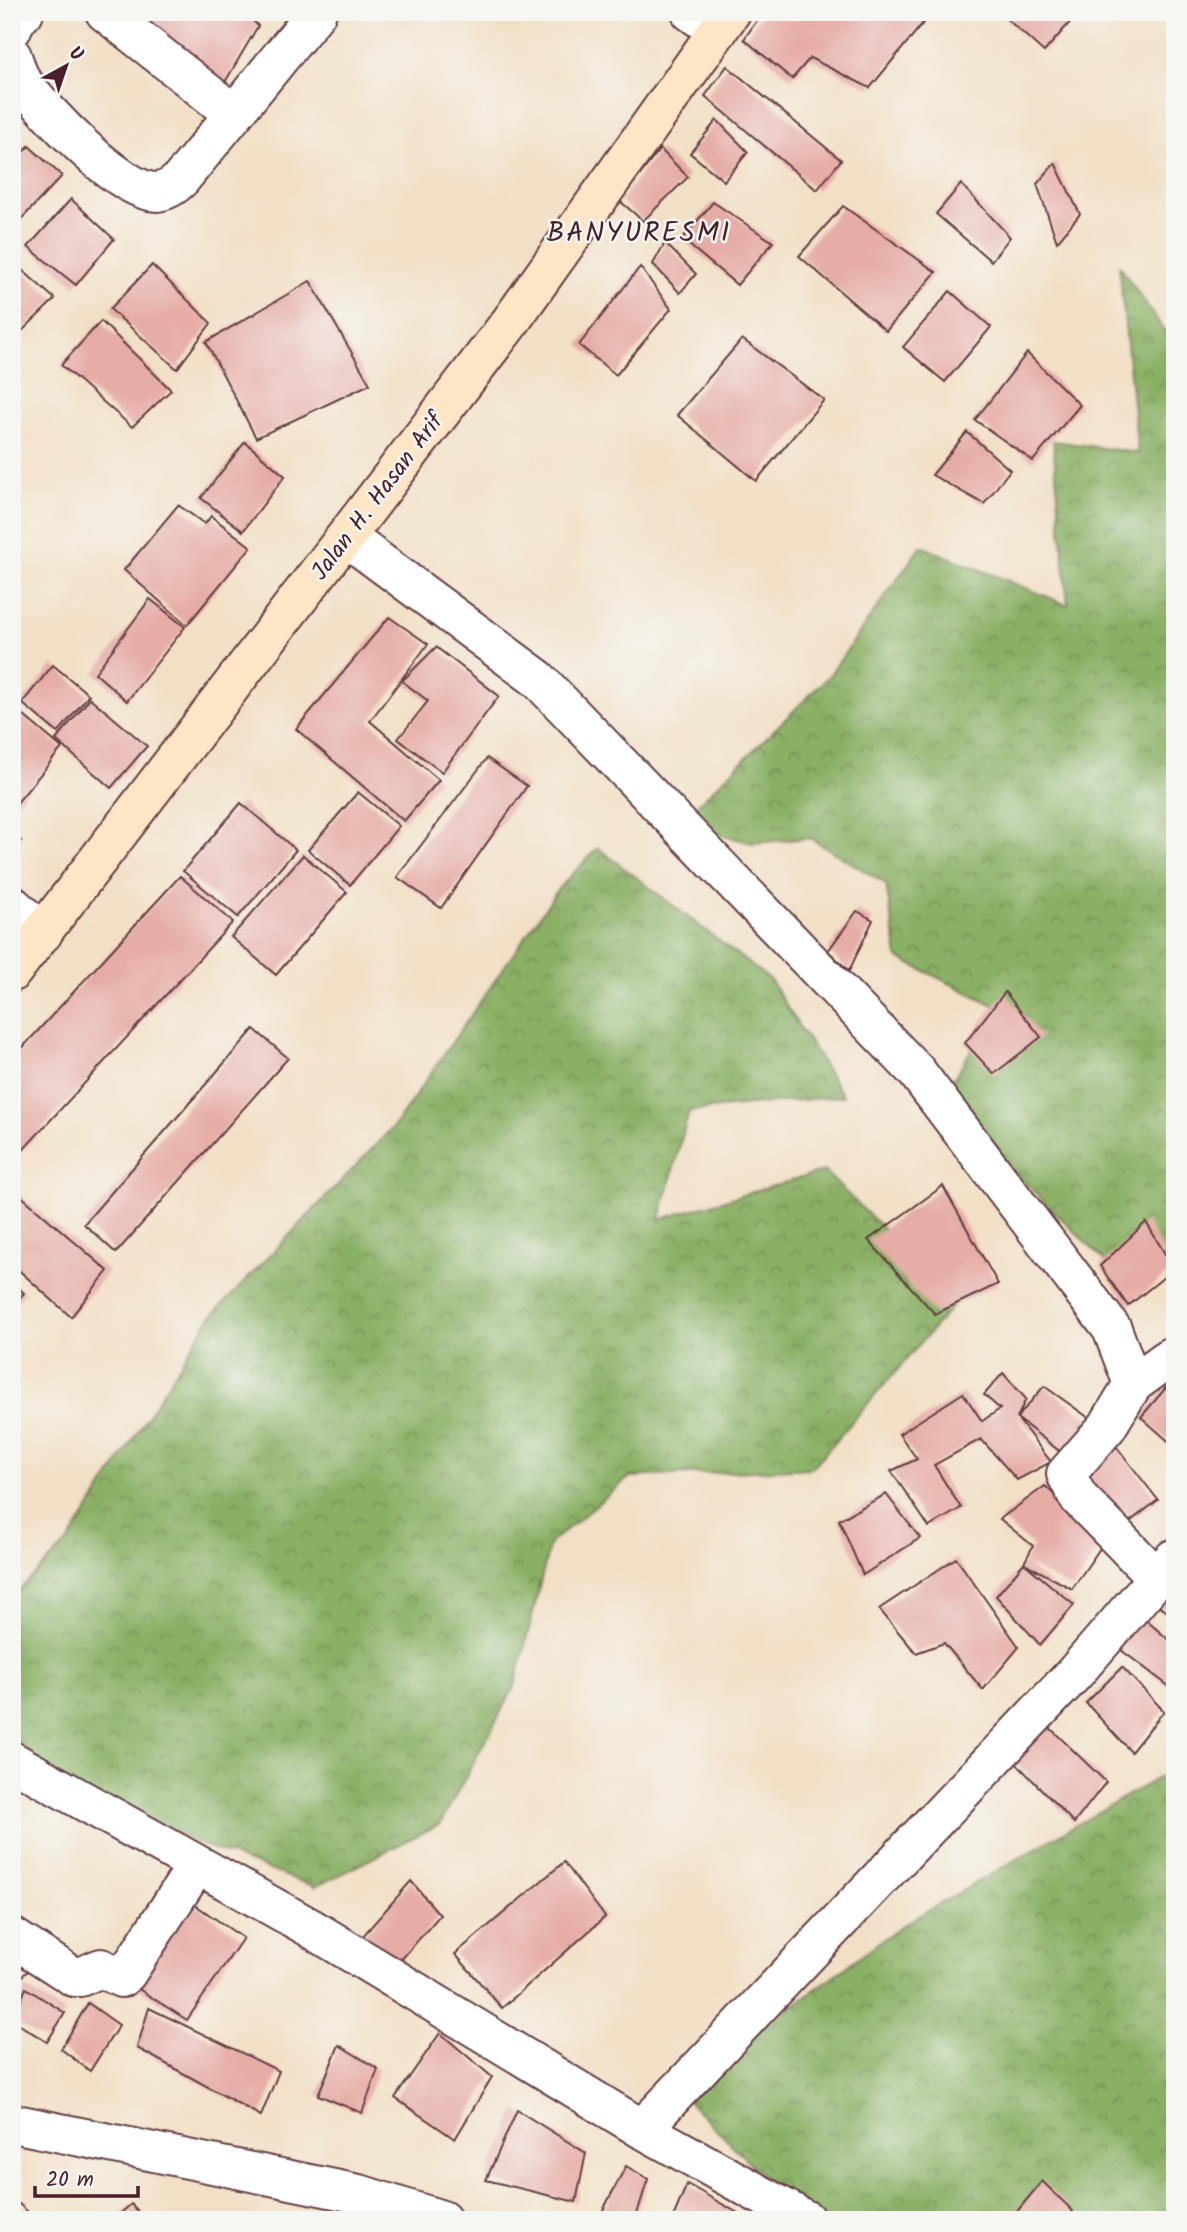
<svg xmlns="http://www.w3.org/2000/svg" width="1187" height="2232" font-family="Kalam,sans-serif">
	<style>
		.forest { fill: url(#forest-crowns); stroke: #6a6848; stroke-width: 2 }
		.building { fill: #e6aca6 }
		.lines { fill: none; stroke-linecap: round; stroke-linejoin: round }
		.street-casing { stroke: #633c42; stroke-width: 42 }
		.secondary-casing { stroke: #633c42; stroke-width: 42 }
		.street { stroke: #fff; stroke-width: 38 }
		.secondary { stroke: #fde5c5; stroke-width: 38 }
		.labels { text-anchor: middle; stroke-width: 5; stroke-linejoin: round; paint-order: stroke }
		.street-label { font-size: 24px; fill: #4a1f2b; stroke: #f6f6f2 }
		.quarter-label { font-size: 28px; letter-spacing: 2px; fill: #4a1f2b; stroke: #f6f6f2 }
	</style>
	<defs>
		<pattern id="forest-crowns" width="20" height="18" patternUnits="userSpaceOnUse" patternTransform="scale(1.75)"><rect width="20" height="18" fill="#8ab065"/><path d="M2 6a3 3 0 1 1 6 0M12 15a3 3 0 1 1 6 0" fill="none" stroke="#738f53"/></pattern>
	</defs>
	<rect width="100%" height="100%" fill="#f6f6f2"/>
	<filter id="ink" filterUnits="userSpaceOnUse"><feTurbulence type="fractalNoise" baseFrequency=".0143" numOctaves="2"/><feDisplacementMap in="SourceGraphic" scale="14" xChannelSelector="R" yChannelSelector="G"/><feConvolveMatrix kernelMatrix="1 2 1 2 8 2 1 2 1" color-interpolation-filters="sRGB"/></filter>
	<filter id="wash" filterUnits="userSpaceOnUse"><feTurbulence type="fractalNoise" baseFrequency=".00686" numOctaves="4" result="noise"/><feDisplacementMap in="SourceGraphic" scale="28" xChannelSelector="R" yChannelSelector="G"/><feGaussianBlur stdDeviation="1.57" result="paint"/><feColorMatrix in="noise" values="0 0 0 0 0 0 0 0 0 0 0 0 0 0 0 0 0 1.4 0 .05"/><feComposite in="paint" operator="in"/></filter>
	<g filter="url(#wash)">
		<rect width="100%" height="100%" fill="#f2e0c6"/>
		<g class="forest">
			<path d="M 1119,265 L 1175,346 L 1175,1258 L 1112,1268 L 940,1100 L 998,1007 L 898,958 L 886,884 L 810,838 L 753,843 L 678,824 L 828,677 L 921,546 L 1068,605 L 1053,441 L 1138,453 Z"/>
			<path d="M 598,848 L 770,980 L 843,1096 L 689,1111 L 660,1219 L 824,1171 L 957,1301 L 812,1468 L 630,1477 L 550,1543 L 515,1686 L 440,1824 L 315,1887 L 78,1798 L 12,1736 L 12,1597 L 69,1541 L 209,1319 L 395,1125 L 559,888 Z"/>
			<path d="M 1175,1768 L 1175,2220 L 807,2220 L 678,2091 L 898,1928 Z"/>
		</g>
		<g id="blocks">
			<g class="building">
				<path d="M 143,12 L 245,12 L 258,26 L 218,94 L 128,30 Z"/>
				<path d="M 763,12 L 932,12 L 870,88 L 810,58 L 792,79 L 744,39 Z"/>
				<path d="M 999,12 L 1079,12 L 1044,52 Z"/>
				<path d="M 727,66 L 841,160 L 817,190 L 705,96 Z"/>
				<path d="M 717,120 L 748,152 L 724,181 L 690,153 Z"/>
				<path d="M 29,146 L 62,176 L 12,229 L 12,163 Z"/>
				<path d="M 660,149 L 688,177 L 643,221 L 620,201 Z"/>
				<path d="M 1055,163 L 1080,214 L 1057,242 L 1037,184 Z"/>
				<path d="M 961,184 L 1010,237 L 991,261 L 936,214 Z"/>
				<path d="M 71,199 L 114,239 L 76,285 L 28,247 Z"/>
				<path d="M 713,202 L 773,242 L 737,285 L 682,239 Z"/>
				<path d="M 843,206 L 936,272 L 886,331 L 799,256 Z"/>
				<path d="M 665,243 L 696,274 L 680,293 L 653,264 Z"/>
				<path d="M 12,261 L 55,299 L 17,336 L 12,332 Z"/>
				<path d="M 152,265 L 211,323 L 177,369 L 110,309 Z"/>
				<path d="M 640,267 L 671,309 L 616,375 L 579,345 Z"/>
				<path d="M 310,281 L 370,384 L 256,438 L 206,342 Z"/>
				<path d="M 950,291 L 991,327 L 945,382 L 903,347 Z"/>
				<path d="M 101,321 L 171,390 L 132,427 L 61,365 Z"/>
				<path d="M 742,339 L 824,400 L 756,481 L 677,415 Z"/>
				<path d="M 1027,353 L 1080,405 L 1033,461 L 975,420 Z"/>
				<path d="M 967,432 L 1010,470 L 984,504 L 932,475 Z"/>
				<path d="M 245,442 L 285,476 L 243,531 L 201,498 Z"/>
				<path d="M 178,505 L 205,524 L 211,516 L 251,547 L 187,625 L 124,570 Z"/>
				<path d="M 150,599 L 185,627 L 127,701 L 95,673 Z"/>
				<path d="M 389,617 L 428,644 L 370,721 L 439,780 L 404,821 L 296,729 Z"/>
				<path d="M 436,647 L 499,696 L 442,772 L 398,739 L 428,701 L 402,681 Z"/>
				<path d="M 53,665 L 89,695 L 58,733 L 22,703 Z"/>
				<path d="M 90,698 L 147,746 L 111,788 L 56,740 Z"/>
				<path d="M 17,710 L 62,748 L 12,809 L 12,715 Z"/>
				<path d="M 487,758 L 527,786 L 441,908 L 397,877 Z"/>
				<path d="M 358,792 L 399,826 L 350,885 L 308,850 Z"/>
				<path d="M 241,803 L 296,850 L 238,917 L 183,871 Z"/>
				<path d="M 12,833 L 21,841 L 12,851 Z"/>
				<path d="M 303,855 L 347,892 L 276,975 L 231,937 Z"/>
				<path d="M 180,876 L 233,922 L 12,1162 L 12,1059 Z"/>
				<path d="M 857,911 L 873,920 L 849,971 L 828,951 Z"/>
				<path d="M 1005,992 L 1041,1037 L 994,1074 L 965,1043 Z"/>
				<path d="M 254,1029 L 288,1058 L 116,1253 L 84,1224 Z"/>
				<path d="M 943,1186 L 998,1284 L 935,1314 L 868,1240 Z"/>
				<path d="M 12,1188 L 108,1271 L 71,1317 L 12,1264 Z"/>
				<path d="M 1146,1222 L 1174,1269 L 1128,1306 L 1100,1266 Z"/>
				<path d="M 12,1282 L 24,1293 L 12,1306 Z"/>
				<path d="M 1003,1373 L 1026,1399 L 1017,1418 L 1044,1386 L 1096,1423 L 1067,1457 L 1017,1418 L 1051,1462 L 1017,1480 L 981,1439 L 934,1465 L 961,1508 L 929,1527 L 891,1471 L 917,1459 L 899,1434 L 963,1393 L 982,1421 L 1000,1409 L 984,1395 Z"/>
				<path d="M 1175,1377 L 1175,1447 L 1141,1417 Z"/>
				<path d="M 1109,1437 L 1158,1500 L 1119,1530 L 1077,1471 Z"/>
				<path d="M 1045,1486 L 1105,1541 L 1072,1589 L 1024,1563 L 1033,1546 L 1000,1519 Z"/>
				<path d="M 886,1494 L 920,1538 L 863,1575 L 839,1520 Z"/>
				<path d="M 956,1558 L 1019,1647 L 983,1690 L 944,1643 L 916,1653 L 879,1609 Z"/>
				<path d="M 1024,1563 L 1074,1605 L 1040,1645 L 996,1596 Z"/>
				<path d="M 1175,1563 L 1175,1618 L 1147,1596 Z"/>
				<path d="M 1134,1610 L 1175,1645 L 1175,1691 L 1108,1640 Z"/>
				<path d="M 1122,1667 L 1164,1711 L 1131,1752 L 1086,1703 Z"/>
				<path d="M 1047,1725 L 1106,1782 L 1074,1823 L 1014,1761 Z"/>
				<path d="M 564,1862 L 605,1917 L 502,2008 L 455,1954 Z"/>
				<path d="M 411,1881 L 440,1915 L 400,1961 L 362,1937 Z"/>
				<path d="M 194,1904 L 243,1938 L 187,2020 L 134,1986 Z"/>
				<path d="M 12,1949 L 35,1964 L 18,1980 L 12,1976 Z"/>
				<path d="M 26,1988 L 65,2013 L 47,2042 L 12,2020 Z"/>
				<path d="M 88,2003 L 119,2025 L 90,2071 L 61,2049 Z"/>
				<path d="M 149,2008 L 279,2071 L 261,2116 L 137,2048 Z"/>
				<path d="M 440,2033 L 492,2077 L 455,2139 L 395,2098 Z"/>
				<path d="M 339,2045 L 378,2069 L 362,2113 L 318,2095 Z"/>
				<path d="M 517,2110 L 586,2153 L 576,2202 L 486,2180 Z"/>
				<path d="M 626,2166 L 648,2179 L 635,2220 L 612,2220 L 602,2212 Z"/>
				<path d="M 1042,2181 L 1073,2211 L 1066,2220 L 1010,2220 Z"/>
				<path d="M 687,2184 L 750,2220 L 672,2220 Z"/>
				<path d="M 18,2203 L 37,2220 L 12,2220 L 12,2212 Z"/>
				<path d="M 131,2204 L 147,2220 L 113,2220 Z"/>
			</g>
		</g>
	</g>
	<g filter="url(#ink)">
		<use href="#blocks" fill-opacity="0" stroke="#633c42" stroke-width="2"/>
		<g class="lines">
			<g class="street-casing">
				<g id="street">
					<path d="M 105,12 L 234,114"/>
					<path d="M 691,12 L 718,31"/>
					<path d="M 12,29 L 15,21 L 24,12"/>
					<path d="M 12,56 C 15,64 17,74 22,81 C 43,110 121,193 157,192 C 166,191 175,185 181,179 L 317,12"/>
					<path d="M 346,537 L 538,679 L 916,1071 L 1112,1329 L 1133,1384 L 1107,1427 L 1066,1474 L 1078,1497 L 1157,1578"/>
					<path d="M 12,905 L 43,933"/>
					<path d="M 1133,1384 L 1170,1357 L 1175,1357"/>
					<path d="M 12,1761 L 309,1927 L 642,2129 L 806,2220"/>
					<path d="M 12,1937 L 74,1977 L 80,1977 L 101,1968 L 121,1978 L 127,1973 L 197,1865"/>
					<path d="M 12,2123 L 359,2194 L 442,2220"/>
					<path d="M 642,2129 L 1073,1675 L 1173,1559"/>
				</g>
			</g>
			<g class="secondary-casing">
				<path id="secondary" d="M 12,972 L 511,321 L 731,12"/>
			</g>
			<use href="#street" class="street"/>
			<use href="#secondary" class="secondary"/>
		</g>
	</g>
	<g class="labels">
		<g class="street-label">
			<text transform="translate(377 496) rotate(-53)" y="8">Jalan H. Hasan Arif</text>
		</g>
		<g class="quarter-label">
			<text x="639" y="241">BANYURESMI</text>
		</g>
	</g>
	<rect width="1187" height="2232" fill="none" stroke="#f6f6f2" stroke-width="42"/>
	<g transform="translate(66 66) rotate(40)" stroke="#f6f6f2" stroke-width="5" paint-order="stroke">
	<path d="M0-5L12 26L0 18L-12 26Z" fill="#4a1f2b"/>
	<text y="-10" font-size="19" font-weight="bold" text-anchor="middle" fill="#4a1f2b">U</text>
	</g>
	<path d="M35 2186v10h103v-10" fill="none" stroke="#4a1f2b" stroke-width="3.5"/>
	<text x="46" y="2186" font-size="21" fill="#4a1f2b" stroke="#f6f6f2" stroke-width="5" paint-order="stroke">20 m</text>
</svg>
